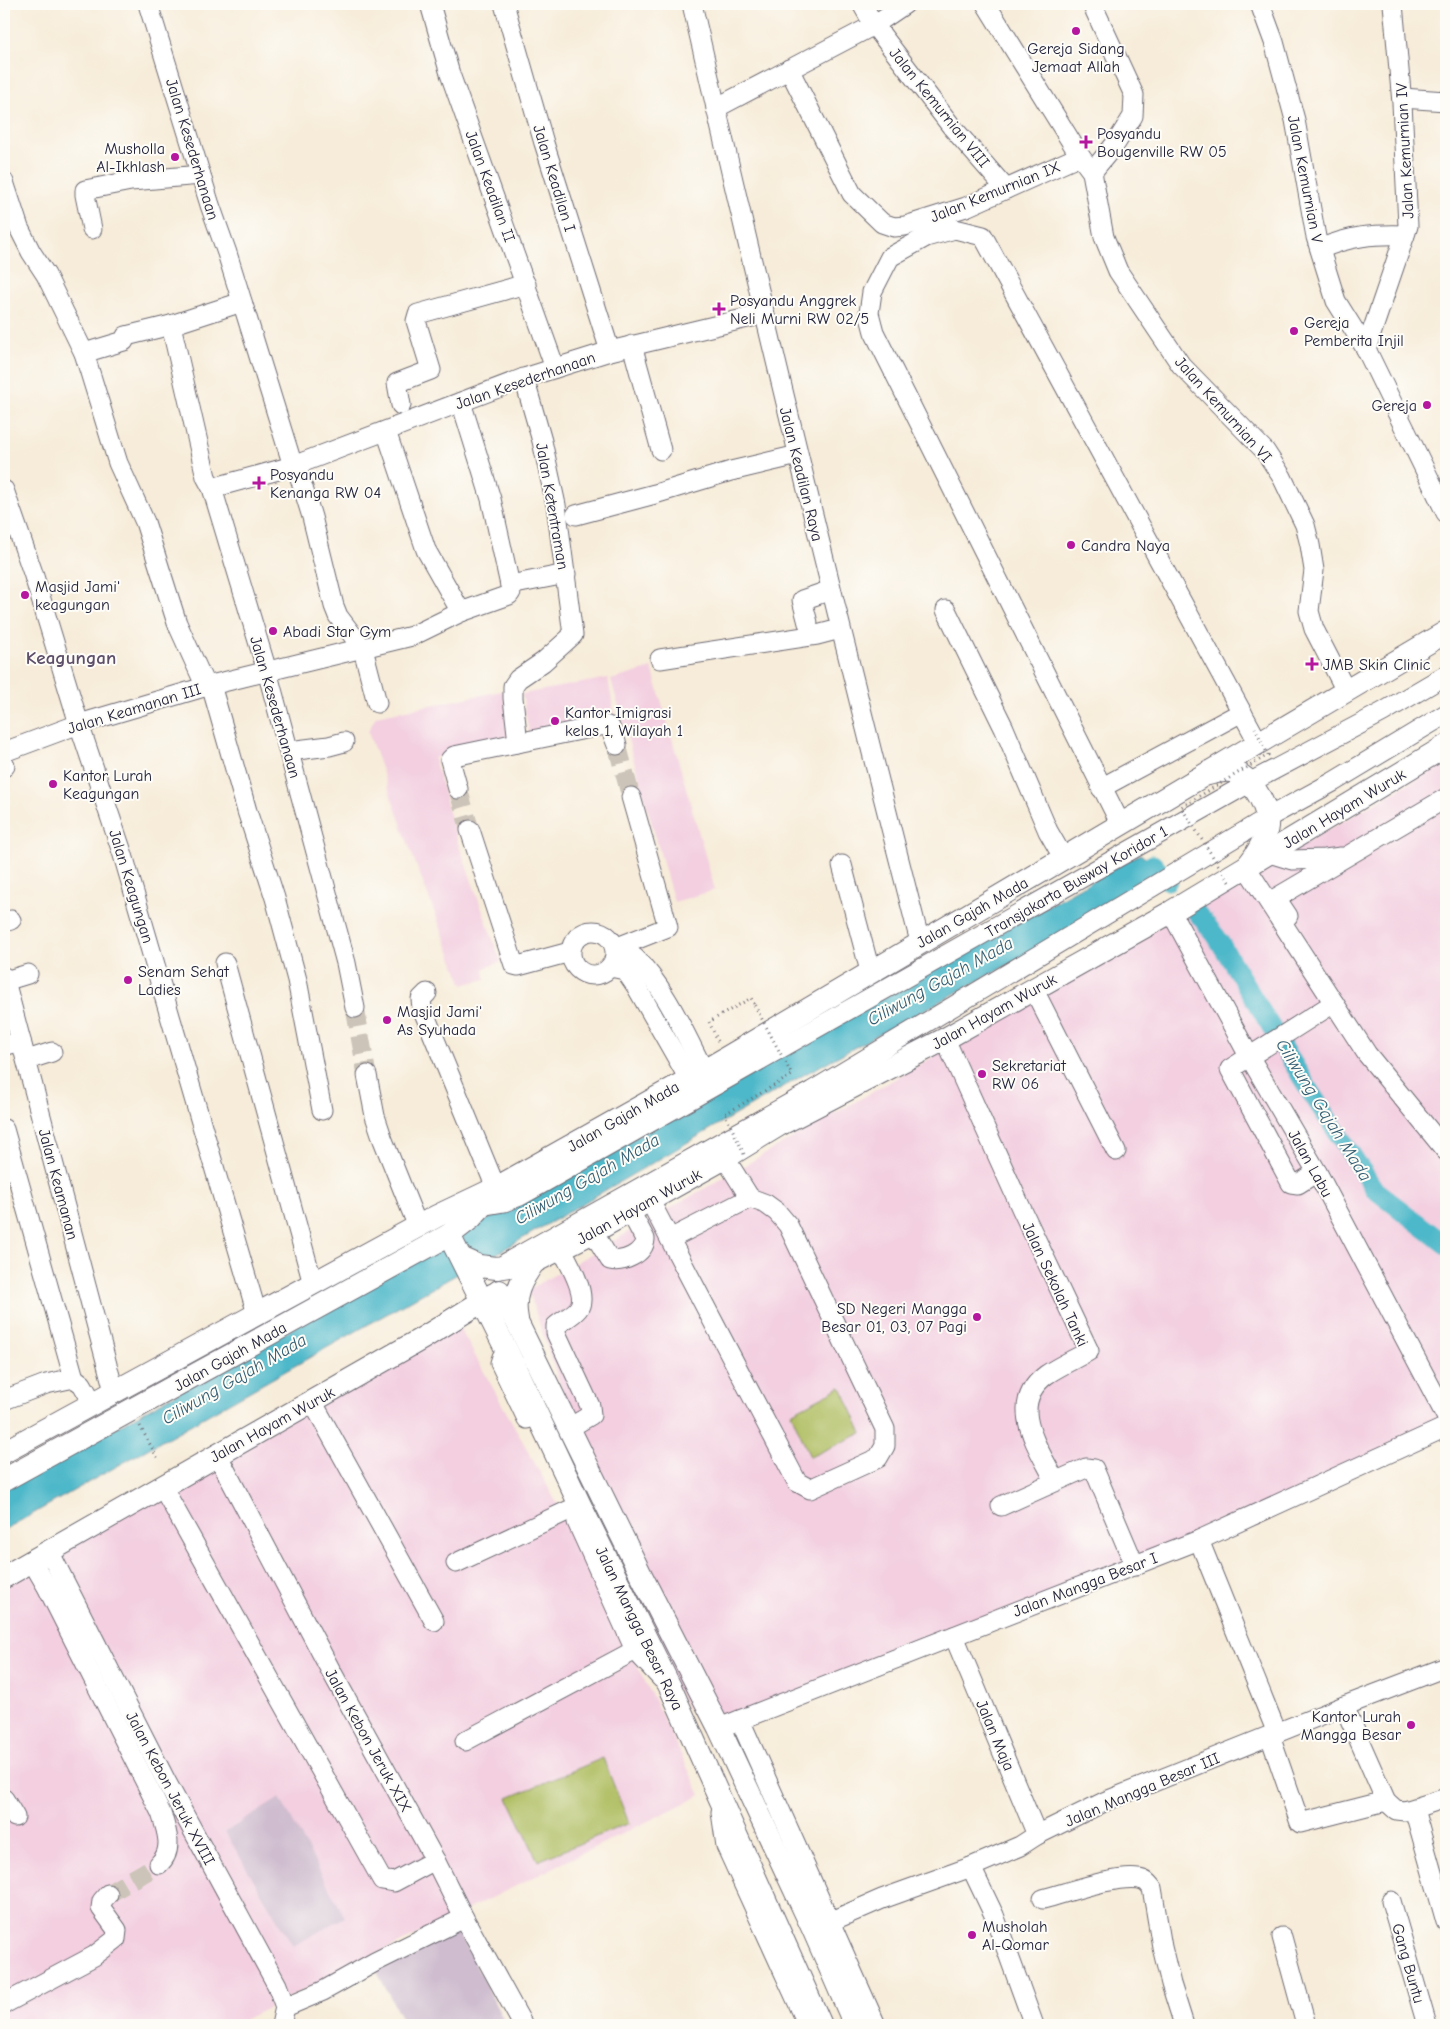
<svg xmlns="http://www.w3.org/2000/svg" width="1450" height="2029" font-family="'Comic Neue',sans-serif">
	<style>
		.built { fill: #f3cfe0 }
		.industrial { fill: #cfbdcf }
		.green { fill: #afbd60; stroke: #68704e }
		.water { fill: #4db8c9; stroke: #386d82 }
		.lines { fill: none; stroke-linecap: round; stroke-linejoin: round }
		.canal { stroke: #4db8c9; stroke-width: 19 }
		.minor-tunnel { stroke: #ccc4b9; stroke-width: 19; stroke-dasharray: 19 9; stroke-linecap: butt }
		.minor-casing { stroke: #6d6972; stroke-width: 21 }
		.major-casing { stroke: #6d6972; stroke-width: 24 }
		.path { stroke: #6d6972; stroke-width: 3; stroke-dasharray: 1 4; stroke-linecap: butt }
		.minor { stroke: #fff; stroke-width: 19 }
		.major { stroke: #fff; stroke-width: 22 }
		.path-bridge { stroke: #6d6972; stroke-width: 3; stroke-dasharray: 1 4; stroke-linecap: butt }
		.poi-dot { fill: #b5179e; stroke: #fdfcf7; stroke-width: 2 }
		.labels { text-anchor: middle; stroke-width: 4; stroke-linejoin: round; paint-order: stroke }
		.poi-label { font-size: 16px; fill: #22223b; stroke: #fdfcf7; text-anchor: start }
		.street-label { font-size: 16px; fill: #22223b; stroke: #fdfcf7 }
		.water-label { font-size: 18px; font-style: italic; fill: #335e74; stroke: #fdfcf7 }
		.quarter-label { font-size: 19px; font-weight: bold; fill: #5d4f6a; stroke: #fdfcf7 }
	</style>
	<rect width="100%" height="100%" fill="#fdfcf7"/>
	<filter id="ink" filterUnits="userSpaceOnUse"><feTurbulence type="fractalNoise" baseFrequency=".02" numOctaves="2"/><feDisplacementMap in="SourceGraphic" scale="10" xChannelSelector="R" yChannelSelector="G"/><feConvolveMatrix kernelMatrix="1 2 1 2 8 2 1 2 1" color-interpolation-filters="sRGB"/></filter>
	<filter id="wash" filterUnits="userSpaceOnUse"><feTurbulence type="fractalNoise" baseFrequency=".0096" numOctaves="4" result="noise"/><feDisplacementMap in="SourceGraphic" scale="20" xChannelSelector="R" yChannelSelector="G"/><feGaussianBlur stdDeviation="1.12" result="paint"/><feColorMatrix in="noise" values="0 0 0 0 0 0 0 0 0 0 0 0 0 0 0 0 0 1.4 0 .05"/><feComposite in="paint" operator="in"/></filter>
	<g filter="url(#wash)">
		<rect width="100%" height="100%" fill="#f7ecd9"/>
		<g class="built">
			<path d="M 652,668 L 715,890 L 674,902 L 611,680 Z"/>
			<path d="M 608,678 L 616,723 L 530,739 L 522,694 Z"/>
			<path d="M 507,690 L 515,739 L 434,758 L 457,840 L 501,962 L 484,968 L 485,979 L 463,985 L 413,857 L 368,732 L 376,716 Z"/>
			<path d="M 1446,762 L 1446,1426 L 1122,1568 L 702,1731 L 648,1644 L 528,1290 Z"/>
			<path d="M 458,1325 L 559,1507 L 701,1795 L 233,2025 L 4,2025 L 4,1583 Z"/>
		</g>
		<g class="industrial">
			<path d="M 280,1798 L 345,1917 L 293,1946 L 225,1832 Z"/>
			<path d="M 456,1926 L 506,2025 L 405,2025 L 376,1970 Z"/>
		</g>
		<g class="green">
			<path d="M 841,1387 L 862,1433 L 810,1457 L 791,1413 Z"/>
			<path d="M 603,1758 L 629,1823 L 538,1861 L 508,1798 Z"/>
		</g>
		<path class="water" d="M 1140,854 L 1153,864 L 1155,886 L 807,1073 L 489,1258 L 477,1263 L 4,1530 L 4,1490 Z"/>
		<g class="lines">
			<g class="canal">
				<path d="M 1132,876 L 1153,864 L 1168,881"/>
				<path d="M 1191,906 L 1216,936 L 1311,1093 L 1375,1190 L 1446,1245"/>
			</g>
		</g>
	</g>
	<g filter="url(#ink)">
		<g class="lines">
			<g class="minor-tunnel">
				<path d="M 617,745 L 631,797"/>
				<path d="M 458,789 L 470,830"/>
				<path d="M 355,1008 L 367,1075"/>
				<path d="M 108,1894 L 159,1864"/>
			</g>
			<g class="minor-casing">
				<g id="minor">
					<path d="M 148,4 L 210,205 L 227,253 L 293,466"/>
					<path d="M 430,4 L 450,74 L 555,368"/>
					<path d="M 504,4 L 544,143 L 610,351"/>
					<path d="M 692,4 C 764,317 840,630 920,942"/>
					<path d="M 862,4 L 874,25 L 952,127 L 1006,189"/>
					<path d="M 986,4 L 1080,156 L 1092,172 L 1104,237 L 1118,271 L 1181,365 L 1265,451 L 1282,477 L 1305,525 L 1310,545 L 1314,570 L 1309,611 L 1314,629 L 1346,691"/>
					<path d="M 1260,4 L 1274,42 L 1295,120 L 1316,237 L 1336,301 L 1366,349 L 1446,513"/>
					<path d="M 789,69 L 852,194 L 882,223 L 894,227 L 905,226 L 966,207 L 1080,156"/>
					<path d="M 1402,98 L 1446,101"/>
					<path d="M 716,108 L 874,25 L 905,4"/>
					<path d="M 1092,172 L 1116,143 L 1133,116 L 1134,95 L 1092,4"/>
					<path d="M 4,182 L 19,228 L 31,252 L 46,275 L 84,353 L 118,463 L 145,522 L 177,623 L 206,687"/>
					<path d="M 92,229 L 85,195 L 85,190 L 131,181 L 201,175"/>
					<path d="M 1320,249 C 1350,236 1373,234 1405,235"/>
					<path d="M 171,325 L 206,477 L 212,488 L 267,671 L 346,963 L 355,1008"/>
					<path d="M 632,345 L 661,450"/>
					<path d="M 1366,349 L 1408,226 L 1402,103 L 1393,4"/>
					<path d="M 84,353 L 124,341 L 126,336 L 171,325 L 242,302"/>
					<path d="M 461,402 L 491,499 L 510,585"/>
					<path d="M 401,405 L 397,383 L 431,370 L 416,321 L 418,314 L 526,284"/>
					<path d="M 386,431 L 426,550 L 461,612"/>
					<path d="M 296,465 L 312,517 L 334,606 L 338,616 L 363,649 L 377,703"/>
					<path d="M 212,488 L 293,466 L 524,378 L 610,351 L 764,314"/>
					<path d="M 4,490 L 33,573 L 79,724 L 123,855 L 257,1314"/>
					<path d="M 576,515 L 655,494 L 731,471 L 798,455"/>
					<path d="M 946,610 L 1004,728 L 1048,831 L 1064,859"/>
					<path d="M 808,623 L 802,600 L 831,590"/>
					<path d="M 660,659 L 817,635 L 840,629"/>
					<path d="M 211,685 L 247,811 L 275,898 L 297,980 L 322,1110"/>
					<path d="M 518,743 L 513,698 L 513,686 L 518,679 L 543,662 L 573,635 L 556,505 L 542,441 L 524,378"/>
					<path d="M 289,751 L 329,746 L 344,742"/>
					<path d="M 4,752 L 79,724 L 211,685 L 412,636 L 461,612 L 509,595 L 511,592 L 510,585 L 566,574"/>
					<path d="M 4,767 L 5,766"/>
					<path d="M 1101,788 L 1242,712"/>
					<path d="M 458,789 L 450,760 L 454,756 L 605,725 L 610,727 L 617,745"/>
					<path d="M 1120,823 L 874,332 L 869,313 L 872,292 L 890,257 L 926,237 L 955,229 L 983,236 L 1258,742"/>
					<path d="M 470,830 L 514,965 L 518,966 L 570,952"/>
					<path d="M 1269,853 L 1292,860 L 1325,859 L 1341,857"/>
					<path d="M 842,865 L 870,971"/>
					<path d="M 1246,867 L 1367,1054 L 1446,1151"/>
					<path d="M 1171,912 L 1249,1056 L 1317,1172 L 1446,1416"/>
					<path d="M 1288,916 L 1276,898 L 1446,798"/>
					<path d="M 4,922 L 11,920"/>
					<circle cx="593" cy="953" r="22"/>
					<path d="M 615,948 L 668,927 L 631,797"/>
					<path d="M 615,948 C 621,951 630,954 635,958 C 664,985 686,1036 704,1071"/>
					<path d="M 225,963 L 313,1284"/>
					<path d="M 610,967 L 625,970 L 636,986 L 689,1079"/>
					<path d="M 4,977 L 114,1391"/>
					<path d="M 5,981 L 28,974"/>
					<path d="M 1034,990 L 1116,1151"/>
					<path d="M 427,993 L 421,999 L 422,1008 L 496,1188"/>
					<path d="M 945,1039 L 1022,1210 L 1089,1351 C 1075,1359 1059,1366 1046,1375 C 1006,1405 1039,1448 1055,1481"/>
					<path d="M 4,1046 L 21,1041"/>
					<path d="M 27,1060 L 52,1052"/>
					<path d="M 367,1075 L 375,1116 L 383,1140 L 418,1227"/>
					<path d="M 4,1129 L 74,1378"/>
					<path d="M 1317,1172 L 1298,1184 L 1291,1183 L 1230,1069 L 1334,1003"/>
					<path d="M 650,1201 L 797,1482 L 810,1489 L 878,1458 L 885,1446 L 885,1429 L 788,1225 L 777,1212 L 766,1204 L 750,1198 L 725,1158"/>
					<path d="M 475,1207 L 504,1202 L 520,1196 L 1249,783 L 1383,712 L 1446,675"/>
					<path d="M 593,1232 L 610,1260 C 623,1263 644,1254 645,1239 L 630,1211"/>
					<path d="M 670,1239 L 750,1198"/>
					<path d="M 561,1248 C 568,1261 589,1296 578,1309 C 572,1316 563,1320 556,1326 L 556,1333 L 590,1406 L 591,1415 L 569,1428"/>
					<path d="M 506,1263 L 812,1091 L 1267,818 L 1333,782 L 1446,714"/>
					<path d="M 507,1351 L 502,1357 L 500,1363 L 527,1419"/>
					<path d="M 4,1400 L 46,1384 L 74,1378 L 82,1384 L 93,1403"/>
					<path d="M 312,1401 L 434,1621"/>
					<path d="M 217,1454 L 330,1669 L 435,1860 L 464,1918 L 523,2025"/>
					<path d="M 162,1486 L 382,1880 L 394,1882 L 435,1860"/>
					<path d="M 1001,1506 L 1086,1468 L 1094,1469 L 1135,1566"/>
					<path d="M 577,1522 L 635,1650 L 662,1679"/>
					<path d="M 1199,1540 L 1277,1733"/>
					<path d="M 49,1551 L 166,1781 L 277,1985 L 285,2007 L 281,2025"/>
					<path d="M 32,1561 L 47,1587 L 161,1813 C 167,1831 174,1851 159,1864"/>
					<path d="M 456,1563 L 580,1505"/>
					<path d="M 954,1636 L 1037,1835"/>
					<path d="M 1344,1706 L 1386,1801 L 1396,1810 L 1405,1811 L 1446,1798"/>
					<path d="M 740,1720 L 876,2025"/>
					<path d="M 719,1728 L 1199,1540 L 1446,1427"/>
					<path d="M 1270,1736 L 1300,1823 L 1386,1801"/>
					<path d="M 465,1741 L 645,1645"/>
					<path d="M 4,1799 L 15,1817"/>
					<path d="M 1414,1809 L 1446,1922"/>
					<path d="M 721,1812 L 726,1846 L 808,2025"/>
					<path d="M 971,1867 L 994,1915 L 1034,2025"/>
					<path d="M 1043,1899 C 1067,1893 1115,1875 1139,1879 C 1146,1880 1148,1883 1152,1888 L 1162,1947 L 1171,1984 L 1184,2025"/>
					<path d="M 1391,1901 L 1427,2025"/>
					<path d="M 813,1929 L 882,1899 L 971,1867 L 1020,1846 L 1037,1835 L 1106,1801 L 1344,1706 L 1446,1667"/>
					<path d="M 1282,1937 L 1306,2025"/>
					<path d="M 4,2004 L 94,1956 L 116,1939 L 117,1930 L 101,1908 L 102,1901 L 108,1894"/>
					<path d="M 285,2007 L 323,1991 L 375,1962 L 464,1918"/>
				</g>
			</g>
			<g class="major-casing">
				<g id="major">
					<path d="M 1208,774 C 1216,772 1227,769 1235,772 C 1251,778 1265,802 1267,818 C 1269,835 1259,851 1249,864"/>
					<path d="M 449,1235 L 507,1351 L 580,1505 L 671,1689 L 821,2025"/>
					<path d="M 461,1258 L 479,1266 L 497,1268 L 517,1265 L 534,1262 L 593,1232 L 725,1158 L 779,1125 L 945,1039 L 1171,912 L 1446,746"/>
					<path d="M 499,1291 L 517,1322 L 640,1573 L 719,1728 L 813,1929 L 855,2025"/>
					<path d="M 517,1319 C 512,1296 521,1280 534,1262"/>
					<path d="M 4,1452 L 437,1216 L 496,1188 L 704,1071 L 1446,632"/>
					<path d="M 4,1480 L 449,1235 L 471,1218 L 493,1193"/>
					<path d="M 4,1577 L 423,1338 L 494,1294"/>
				</g>
			</g>
			<g class="path">
				<path d="M 718,1041 L 709,1022 L 751,998 L 754,1004"/>
				<path d="M 140,1426 L 159,1461"/>
			</g>
			<use href="#minor" class="minor"/>
			<use href="#major" class="major"/>
			<g class="path-bridge">
				<path d="M 1229,882 L 1181,807 L 1268,755 L 1255,728"/>
				<path d="M 744,1154 L 725,1114 L 792,1075 L 754,1004"/>
			</g>
		</g>
	</g>
	<g class="poi-dot">
		<circle cx="1076" cy="31" r="5"/>
		<path d="M1083.5 134.5h5v5h5v5h-5v5h-5v-5h-5v-5h5z"/>
		<circle cx="175" cy="157" r="5"/>
		<path d="M716.5 301.5h5v5h5v5h-5v5h-5v-5h-5v-5h5z"/>
		<circle cx="1294" cy="331" r="5"/>
		<circle cx="1427" cy="405" r="5"/>
		<path d="M256.5 475.5h5v5h5v5h-5v5h-5v-5h-5v-5h5z"/>
		<circle cx="1071" cy="545" r="5"/>
		<circle cx="25" cy="595" r="5"/>
		<circle cx="273" cy="631" r="5"/>
		<path d="M1309.5 656.5h5v5h5v5h-5v5h-5v-5h-5v-5h5z"/>
		<circle cx="555" cy="721" r="5"/>
		<circle cx="53" cy="784" r="5"/>
		<circle cx="128" cy="980" r="5"/>
		<circle cx="387" cy="1020" r="5"/>
		<circle cx="982" cy="1074" r="5"/>
		<circle cx="977" cy="1317" r="5"/>
		<circle cx="1411" cy="1725" r="5"/>
		<circle cx="972" cy="1935" r="5"/>
	</g>
	<g class="labels">
		<g class="poi-label">
			<text x="1076" y="54" text-anchor="middle">Gereja Sidang<tspan x="1076" dy="18">Jemaat Allah</tspan></text>
			<text x="1097" y="139">Posyandu<tspan x="1097" dy="18">Bougenville RW 05</tspan></text>
			<text x="165" y="154" text-anchor="end">Musholla<tspan x="165" dy="18">Al-Ikhlash</tspan></text>
			<text x="730" y="306">Posyandu Anggrek<tspan x="730" dy="18">Neli Murni RW 02/5</tspan></text>
			<text x="1304" y="328">Gereja<tspan x="1304" dy="18">Pemberita Injil</tspan></text>
			<text x="1417" y="411" text-anchor="end">Gereja</text>
			<text x="270" y="480">Posyandu<tspan x="270" dy="18">Kenanga RW 04</tspan></text>
			<text x="1081" y="551">Candra Naya</text>
			<text x="35" y="592">Masjid Jami'<tspan x="35" dy="18">keagungan</tspan></text>
			<text x="283" y="637">Abadi Star Gym</text>
			<text x="1323" y="670">JMB Skin Clinic</text>
			<text x="565" y="718">Kantor Imigrasi<tspan x="565" dy="18">kelas 1, Wilayah 1</tspan></text>
			<text x="63" y="781">Kantor Lurah<tspan x="63" dy="18">Keagungan</tspan></text>
			<text x="138" y="977">Senam Sehat<tspan x="138" dy="18">Ladies</tspan></text>
			<text x="397" y="1017">Masjid Jami'<tspan x="397" dy="18">As Syuhada</tspan></text>
			<text x="992" y="1071">Sekretariat<tspan x="992" dy="18">RW 06</tspan></text>
			<text x="967" y="1314" text-anchor="end">SD Negeri Mangga<tspan x="967" dy="18">Besar 01, 03, 07 Pagi</tspan></text>
			<text x="1401" y="1722" text-anchor="end">Kantor Lurah<tspan x="1401" dy="18">Mangga Besar</tspan></text>
			<text x="982" y="1932">Musholah<tspan x="982" dy="18">Al-Qomar</tspan></text>
		</g>
		<g class="street-label">
			<text transform="translate(940 107) rotate(51)" y="6">Jalan Kemurnian VIII</text>
			<text transform="translate(193 149) rotate(73)" y="6">Jalan Kesederhanaan</text>
			<text transform="translate(1404 151) rotate(-93)" y="6">Jalan Kemurnian IV</text>
			<text transform="translate(555 178) rotate(73)" y="6">Jalan Keadilan I</text>
			<text transform="translate(1306 179) rotate(79)" y="6">Jalan Kemurnian V</text>
			<text transform="translate(491 186) rotate(70)" y="6">Jalan Keadilan II</text>
			<text transform="translate(995 191) rotate(-22)" y="6">Jalan Kemurnian IX</text>
			<text transform="translate(525 380) rotate(-19)" y="6">Jalan Kesederhanaan</text>
			<text transform="translate(1224 409) rotate(48)" y="6">Jalan Kemurnian VI</text>
			<text transform="translate(802 474) rotate(76)" y="6">Jalan Keadilan Raya</text>
			<text transform="translate(553 506) rotate(80)" y="6">Jalan Ketentraman</text>
			<text transform="translate(276 707) rotate(74)" y="6">Jalan Kesederhanaan</text>
			<text transform="translate(134 708) rotate(-17)" y="6">Jalan Keamanan III</text>
			<text transform="translate(1344 808) rotate(-31)" y="6">Jalan Hayam Wuruk</text>
			<text transform="translate(1076 881) rotate(-30)" y="6">Transjakarta Busway Koridor 1</text>
			<text transform="translate(132 886) rotate(73)" y="6">Jalan Keagungan</text>
			<text transform="translate(972 912) rotate(-30)" y="6">Jalan Gajah Mada</text>
			<text transform="translate(994 1011) rotate(-29)" y="6">Jalan Hayam Wuruk</text>
			<text transform="translate(623 1116) rotate(-30)" y="6">Jalan Gajah Mada</text>
			<text transform="translate(1311 1163) rotate(61)" y="6">Jalan Labu</text>
			<text transform="translate(59 1184) rotate(75)" y="6">Jalan Keamanan</text>
			<text transform="translate(639 1206) rotate(-29)" y="6">Jalan Hayam Wuruk</text>
			<text transform="translate(1056 1284) rotate(65)" y="6">Jalan Sekolah Tanki</text>
			<text transform="translate(230 1356) rotate(-29)" y="6">Jalan Gajah Mada</text>
			<text transform="translate(272 1424) rotate(-29)" y="6">Jalan Hayam Wuruk</text>
			<text transform="translate(1085 1584) rotate(-21)" y="6">Jalan Mangga Besar I</text>
			<text transform="translate(640 1628) rotate(64)" y="6">Jalan Mangga Besar Raya</text>
			<text transform="translate(996 1735) rotate(67)" y="6">Jalan Maja</text>
			<text transform="translate(369 1740) rotate(61)" y="6">Jalan Kebon Jeruk XIX</text>
			<text transform="translate(171 1788) rotate(62)" y="6">Jalan Kebon Jeruk XVIII</text>
			<text transform="translate(1142 1789) rotate(-23)" y="6">Jalan Mangga Besar III</text>
			<text transform="translate(1409 1963) rotate(74)" y="6">Gang Buntu</text>
		</g>
		<g class="water-label">
			<text transform="translate(940 981) rotate(-29)" y="6">Ciliwung Gajah Mada</text>
			<text transform="translate(1324 1110) rotate(58)" y="6">Ciliwung Gajah Mada</text>
			<text transform="translate(587 1179) rotate(-30)" y="6">Ciliwung Gajah Mada</text>
			<text transform="translate(234 1379) rotate(-30)" y="6">Ciliwung Gajah Mada</text>
		</g>
		<g class="quarter-label">
			<text x="71" y="664">Keagungan</text>
		</g>
	</g>
	<rect width="1450" height="2029" fill="none" stroke="#fdfcf7" stroke-width="20"/>
</svg>
